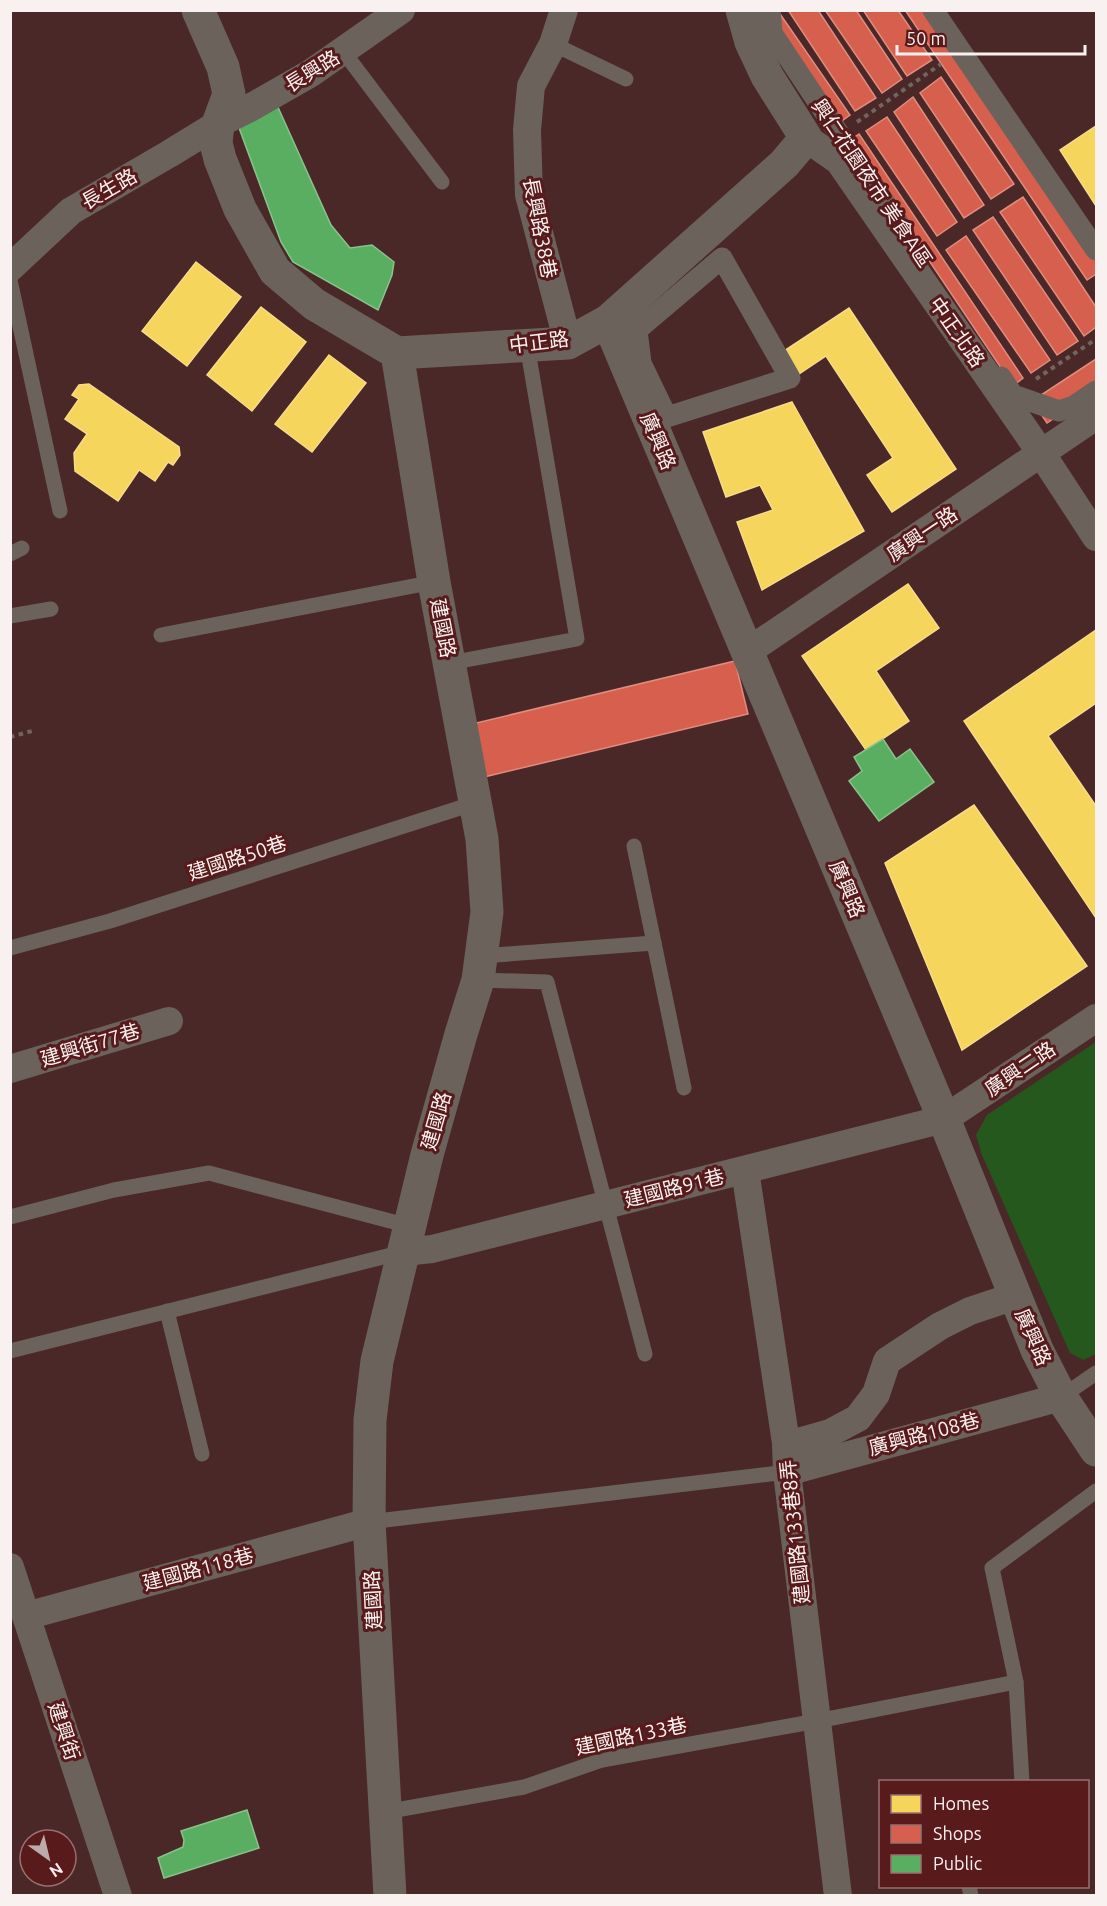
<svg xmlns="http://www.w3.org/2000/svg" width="1107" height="1906" font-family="Ubuntu,'Noto Sans TC',sans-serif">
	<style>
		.green { fill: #24581d }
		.homes { fill: #f6d55c; stroke: #f7dd88; stroke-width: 1.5 }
		.shops { fill: #d6604d; stroke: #e08c7e; stroke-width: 1.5 }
		.public { fill: #5aae61; stroke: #8ac28c; stroke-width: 1.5 }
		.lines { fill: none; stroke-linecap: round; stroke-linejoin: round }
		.path { stroke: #72645f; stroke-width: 4; stroke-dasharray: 4.5 4.5; stroke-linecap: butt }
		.service { stroke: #6b625c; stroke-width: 15 }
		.pedestrian { stroke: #6b625c; stroke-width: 21 }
		.minor { stroke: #6b625c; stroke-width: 28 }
		.tertiary { stroke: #6b625c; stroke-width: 33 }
		.labels { text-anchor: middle; stroke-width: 6; stroke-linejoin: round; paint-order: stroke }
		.street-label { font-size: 20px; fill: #f9f1f0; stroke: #581a1b }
	</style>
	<rect width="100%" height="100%" fill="#4a2828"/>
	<path class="green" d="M 1096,1042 L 1096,1354 L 1083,1360 L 1070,1353 L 982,1155 L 976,1135 L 987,1115 Z"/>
	<g class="homes">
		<path d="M 1096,126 L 1096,206 L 1060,150 Z"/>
		<path d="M 196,262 L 241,297 L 187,366 L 142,331 Z"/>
		<path d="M 261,307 L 306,342 L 252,411 L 207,375 Z"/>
		<path d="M 849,308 L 956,469 L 892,512 L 867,475 L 893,458 L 826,356 L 799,374 L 784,351 Z"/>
		<path d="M 329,355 L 366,383 L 312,452 L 275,424 Z"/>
		<path d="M 89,384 L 179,447 L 180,455 L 173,465 L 168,462 L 155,481 L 139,470 L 118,501 L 75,471 L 74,453 L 87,434 L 65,419 L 79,399 L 72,395 L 79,385 Z"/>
		<path d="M 792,402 L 864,531 L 762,590 L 737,522 L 773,510 L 760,485 L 726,497 L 703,432 Z"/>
		<path d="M 908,584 L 939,628 L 876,671 L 909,721 L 866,750 L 802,656 Z"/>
		<path d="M 1096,630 L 1096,703 L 1048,736 L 1096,806 L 1096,918 L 964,721 Z"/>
		<path d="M 974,805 L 1087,966 L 962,1050 L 885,863 Z"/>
	</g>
	<g class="shops">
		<path d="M 788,10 L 818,10 L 876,98 L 855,111 Z"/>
		<path d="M 825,10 L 856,10 L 902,79 L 882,93 Z"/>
		<path d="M 863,10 L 898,10 L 932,60 L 907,76 Z"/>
		<path d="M 905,10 L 928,10 L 1096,253 L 1096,274 L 1087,280 Z"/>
		<path d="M 778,11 L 850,115 L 839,123 L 766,19 Z"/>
		<path d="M 941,77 L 1014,184 L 991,199 L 920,93 Z"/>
		<path d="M 913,97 L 984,205 L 964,218 L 894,112 Z"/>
		<path d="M 887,117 L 957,222 L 937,236 L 866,131 Z"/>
		<path d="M 859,134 L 1023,378 L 1013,386 L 849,141 Z"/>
		<path d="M 1023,197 L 1096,307 L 1096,327 L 1084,336 L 1000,212 Z"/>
		<path d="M 993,217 L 1078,341 L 1057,355 L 973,230 Z"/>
		<path d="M 966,236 L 1050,360 L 1031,373 L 946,250 Z"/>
		<path d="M 1096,359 L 1096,390 L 1047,423 L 1032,401 Z"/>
		<path d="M 735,661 L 748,714 L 484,777 L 472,724 Z"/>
	</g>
	<g class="public">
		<path d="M 277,105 L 331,225 L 350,248 L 372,245 L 394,262 L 392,275 L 378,310 L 293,262 L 281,242 L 238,125 Z"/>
		<path d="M 883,739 L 896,759 L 910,749 L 934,782 L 879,821 L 849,781 L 862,771 L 854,757 Z"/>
		<path d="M 247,1810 L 259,1848 L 164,1878 L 158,1858 L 183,1847 L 184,1840 L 181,1831 Z"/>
	</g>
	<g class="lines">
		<g class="path">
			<path d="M 857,122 L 941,64"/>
			<path d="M 1036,379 L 1096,339"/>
			<path d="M 10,737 L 32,731"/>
		</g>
		<g class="service">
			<path d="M 553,44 L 626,79"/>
			<path d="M 343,51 L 442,182"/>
			<path d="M 10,280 L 60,511"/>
			<path d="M 10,554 L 22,548"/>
			<path d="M 10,616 L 51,609"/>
			<path d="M 161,635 L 434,582"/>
			<path d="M 450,663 L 577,639 L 527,345"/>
			<path d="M 634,846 L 684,1088"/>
			<path d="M 10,948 L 110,921 L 475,803"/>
			<path d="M 482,956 L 654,943"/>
			<path d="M 478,980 L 547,982 L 645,1354"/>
			<path d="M 10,1217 L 114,1190 L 209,1173 L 409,1226"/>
			<path d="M 167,1311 L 202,1454"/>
			<path d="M 10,1351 L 403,1252"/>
			<path d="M 1061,1397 L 1096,1373"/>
			<path d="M 369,1522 L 787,1472"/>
			<path d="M 1022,1782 L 1016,1682 L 992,1568 L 1096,1491"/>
			<path d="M 385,1812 L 524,1787 L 602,1760 L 817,1721 L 1016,1682"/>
			<path d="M 969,1886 L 971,1896"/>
		</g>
		<g class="pedestrian">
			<path d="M 770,10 L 772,33 L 899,224"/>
			<path d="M 933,10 L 1096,250"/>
			<path d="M 722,258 L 790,378 L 667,417 L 641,363 L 637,330 Z"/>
			<path d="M 1001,377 L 1013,395 L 1059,411 L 1074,406 L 1096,391"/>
		</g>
		<g class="minor">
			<path d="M 564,10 L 553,44 L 531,86 L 527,130 L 529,195 L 568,343"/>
			<path d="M 806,138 L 839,161 L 1041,453 L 1096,537"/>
			<path d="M 10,268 L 71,211 L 169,154 L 218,124 L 248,109 L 311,73 L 401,10"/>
			<path d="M 747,652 L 1096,416"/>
			<path d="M 10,1069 L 169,1021"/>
			<path d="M 745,1170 L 786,1443 L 787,1472 L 838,1896"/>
			<path d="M 403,1252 L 432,1249 L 944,1119 L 1096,1018"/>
			<path d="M 786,1443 L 802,1441 L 830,1433 L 858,1418 L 876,1394 L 887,1361 L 940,1326 L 970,1311 L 1015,1296"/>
			<path d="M 787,1472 L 1061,1397"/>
			<path d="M 10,1567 L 118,1896"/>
			<path d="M 26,1616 L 369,1522"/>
		</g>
		<g class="tertiary">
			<path d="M 198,10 L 223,67 L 229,94 L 218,124 L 216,143 L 220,159 L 240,209 L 275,271 L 314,304 L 397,353 L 568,343 L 608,321 L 784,164 L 806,138 L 767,76 L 751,42 L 742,10"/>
			<path d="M 608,321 L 944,1119 L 1037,1350 L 1061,1397 L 1096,1450"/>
			<path d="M 390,1896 L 369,1522 L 370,1420 L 377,1361 L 427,1155 L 461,1034 L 478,980 L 487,912 L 482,839 L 434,582 L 397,353"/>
		</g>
	</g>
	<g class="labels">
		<g class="street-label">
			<text transform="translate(312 71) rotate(-32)" y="7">長興路</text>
			<text transform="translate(872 183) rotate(56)" y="7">興仁花園夜市 美食A區</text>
			<text transform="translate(109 189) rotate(-30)" y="7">長生路</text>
			<text transform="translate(540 228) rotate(79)" y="7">長興路38巷</text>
			<text transform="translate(957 332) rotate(55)" y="7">中正北路</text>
			<text transform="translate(539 342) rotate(-7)" y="7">中正路</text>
			<text transform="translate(658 441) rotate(67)" y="7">廣興路</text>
			<text transform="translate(922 534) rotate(-34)" y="7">廣興一路</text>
			<text transform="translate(443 628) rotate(79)" y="7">建國路</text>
			<text transform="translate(237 858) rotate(-18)" y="7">建國路50巷</text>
			<text transform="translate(847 889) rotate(67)" y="7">廣興路</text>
			<text transform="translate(90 1045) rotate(-17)" y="7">建興街77巷</text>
			<text transform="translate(1020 1069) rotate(-34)" y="7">廣興二路</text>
			<text transform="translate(436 1121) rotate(-74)" y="7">建國路</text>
			<text transform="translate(674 1188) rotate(-14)" y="7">建國路91巷</text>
			<text transform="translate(1033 1337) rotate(66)" y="7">廣興路</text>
			<text transform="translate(924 1434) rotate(-15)" y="7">廣興路108巷</text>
			<text transform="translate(795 1532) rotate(-96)" y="7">建國路133巷8弄</text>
			<text transform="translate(198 1569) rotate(-15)" y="7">建國路118巷</text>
			<text transform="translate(373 1600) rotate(-93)" y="7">建國路</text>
			<text transform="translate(64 1731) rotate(72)" y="7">建興街</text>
			<text transform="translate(631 1736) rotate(-12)" y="7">建國路133巷</text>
		</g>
	</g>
	<rect width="1107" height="1906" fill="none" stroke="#f9f1f0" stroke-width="24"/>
	<rect x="879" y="1780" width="210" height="108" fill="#581a1b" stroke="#987070" stroke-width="1.5"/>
	<rect x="891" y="1795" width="30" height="18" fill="#f6d55c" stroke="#987070" stroke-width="1.5"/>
	<text x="933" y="1810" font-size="18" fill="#f9f1f0">Homes</text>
	<rect x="891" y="1825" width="30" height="18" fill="#d6604d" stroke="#987070" stroke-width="1.5"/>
	<text x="933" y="1840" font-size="18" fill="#f9f1f0">Shops</text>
	<rect x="891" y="1855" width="30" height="18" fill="#5aae61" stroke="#987070" stroke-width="1.5"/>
	<text x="933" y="1870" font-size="18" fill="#f9f1f0">Public</text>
	<g transform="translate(48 1858) rotate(146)"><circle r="28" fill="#581a1b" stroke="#987070" stroke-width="1.5"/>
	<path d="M0-4.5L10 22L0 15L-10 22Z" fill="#bcabaa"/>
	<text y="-9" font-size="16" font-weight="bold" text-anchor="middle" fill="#f9f1f0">N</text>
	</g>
	<path d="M897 45v9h188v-9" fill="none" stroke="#f9f1f0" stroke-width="3"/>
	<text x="906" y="45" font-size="18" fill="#f9f1f0" stroke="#581a1b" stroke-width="4.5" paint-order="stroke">50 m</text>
</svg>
